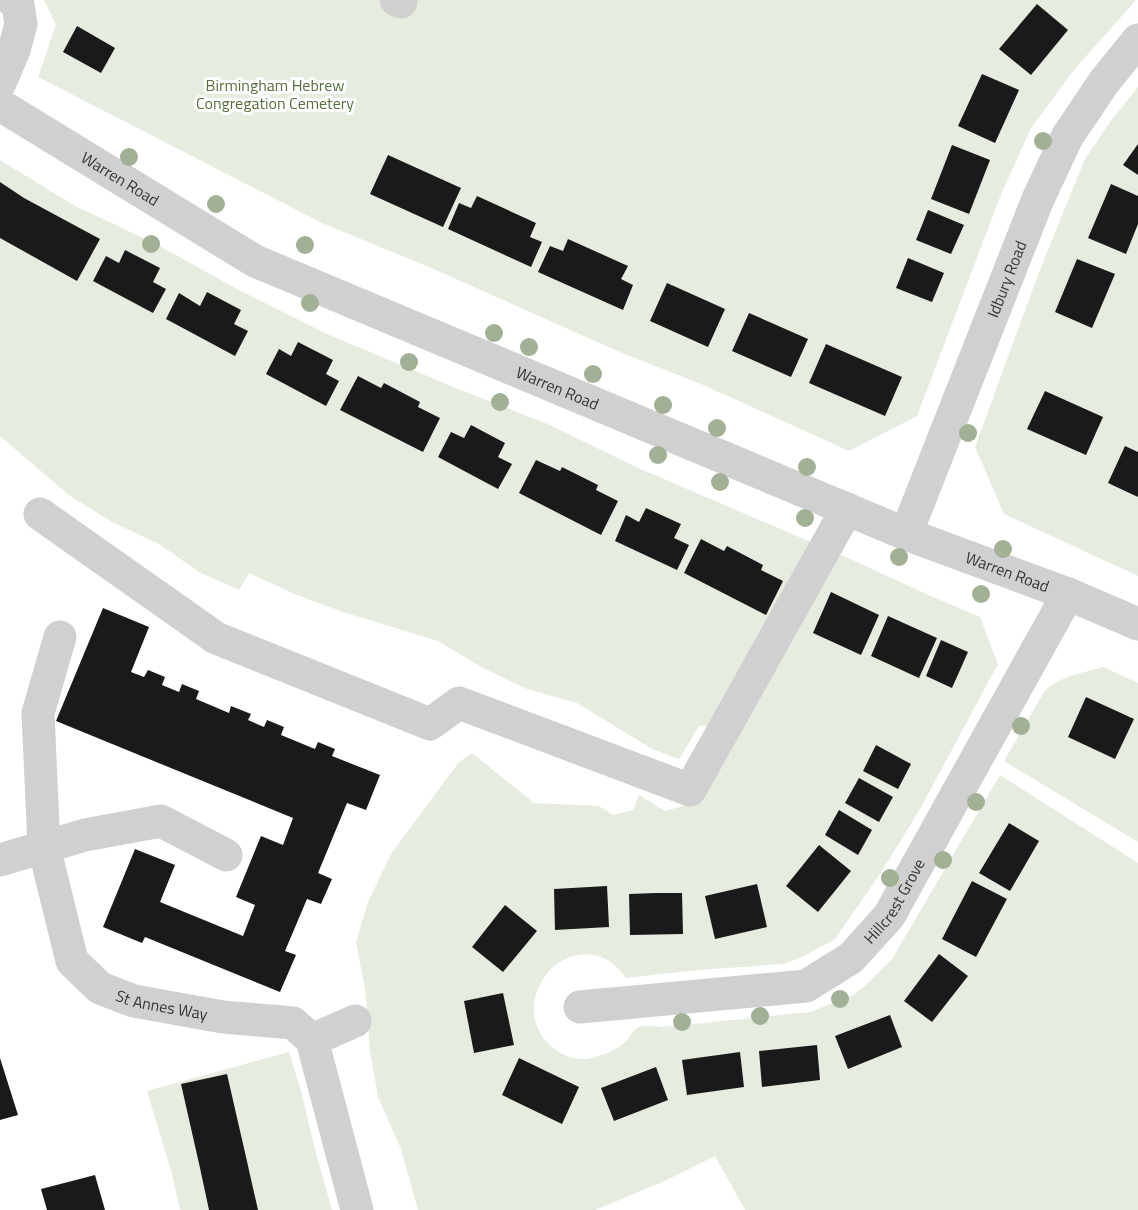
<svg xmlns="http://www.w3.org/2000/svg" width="1138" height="1210" font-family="'Titillium Web',sans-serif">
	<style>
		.green { fill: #e6ecdf }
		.building { fill: #1a1a1a }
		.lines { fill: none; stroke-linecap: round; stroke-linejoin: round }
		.minor { stroke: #d0d0d0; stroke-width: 33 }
		.tree { fill: #a2b095 }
		.labels { text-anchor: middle; stroke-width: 6; stroke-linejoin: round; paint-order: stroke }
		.park-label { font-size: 16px; fill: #56703f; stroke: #fff }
		.street-label { font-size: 16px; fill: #333; stroke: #fff }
	</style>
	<rect width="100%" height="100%" fill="#fff"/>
	<g class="green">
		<path d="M 44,0 L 1136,0 L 1073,71 L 1031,128 L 1000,197 L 917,416 L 849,451 L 701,384 L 622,353 L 429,267 L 322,223 L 38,77 L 56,25 Z"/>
		<path d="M 1138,87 L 1138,576 L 1004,514 L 975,447 L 1039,272 L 1085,159 L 1110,122 Z"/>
		<path d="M 0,160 L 75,206 L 156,244 L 237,289 L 327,334 L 463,391 L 550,425 L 636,467 L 813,543 L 715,725 L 699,726 L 679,759 L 652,749 L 577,703 L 527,689 L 483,668 L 438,641 L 343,612 L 297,595 L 249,573 L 239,590 L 199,572 L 159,544 L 112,522 L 70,496 L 0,436 Z"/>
		<path d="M 833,551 L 926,594 L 980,617 L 998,664 L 919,811 L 880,874 L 835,939 L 804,956 L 784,964 L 698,970 L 626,978 C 621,971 614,963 606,959 C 554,935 507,1009 552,1047 C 561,1054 573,1060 585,1059 C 597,1058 615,1051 624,1043 C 630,1038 631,1031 639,1027 C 646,1025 655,1026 662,1027 L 810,1012 L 853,995 L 865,986 L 892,959 L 1000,775 L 1138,863 L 1138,1210 L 745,1210 L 715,1156 L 667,1180 L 595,1210 L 418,1210 L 401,1149 L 378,1097 L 370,1051 L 365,989 L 356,942 L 368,902 L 391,854 L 459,762 L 472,753 L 534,803 L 599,806 L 613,815 L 633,810 L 639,795 L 665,811 L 697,802 Z"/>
		<path d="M 1103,667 L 1138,683 L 1138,842 L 1004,761 L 1044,692 C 1059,676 1083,673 1103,667 Z"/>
		<path d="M 289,1052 L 301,1091 L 314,1146 L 332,1210 L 180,1210 L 172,1174 L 147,1091 Z"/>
	</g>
	<g class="building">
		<path d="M 1037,4 L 1068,30 L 1031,75 L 999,49 Z"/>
		<path d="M 77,26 L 115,48 L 101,73 L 63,52 Z"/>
		<path d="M 982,74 L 1019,90 L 995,143 L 958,126 Z"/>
		<path d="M 1138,144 L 1138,175 L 1123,165 Z"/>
		<path d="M 952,145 L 990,160 L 969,214 L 931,199 Z"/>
		<path d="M 388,155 L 461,188 L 443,227 L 370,194 Z"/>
		<path d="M 0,182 L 24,198 L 100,239 L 77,281 L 0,238 Z"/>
		<path d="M 1111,184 L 1138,196 L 1138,224 L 1126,254 L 1088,238 Z"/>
		<path d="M 477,196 L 536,223 L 530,237 L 542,242 L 531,267 L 448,229 L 459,203 L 471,208 Z"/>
		<path d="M 928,210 L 964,225 L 951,254 L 916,240 Z"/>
		<path d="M 568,239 L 628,266 L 621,279 L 633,285 L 623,310 L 538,272 L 550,246 L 563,251 Z"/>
		<path d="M 125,250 L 160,268 L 153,282 L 166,289 L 153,313 L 93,281 L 106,256 L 119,263 Z"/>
		<path d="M 908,258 L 944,273 L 932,302 L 896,288 Z"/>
		<path d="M 1077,259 L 1115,274 L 1092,328 L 1055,312 Z"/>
		<path d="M 667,283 L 725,309 L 708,347 L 650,321 Z"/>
		<path d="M 207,292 L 241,310 L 234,324 L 248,331 L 235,356 L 166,319 L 179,293 L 200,306 Z"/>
		<path d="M 749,313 L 808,339 L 791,377 L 732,351 Z"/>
		<path d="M 298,342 L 333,360 L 326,374 L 339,381 L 326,406 L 266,374 L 279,349 L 291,356 Z"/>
		<path d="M 826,344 L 902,377 L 885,416 L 809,383 Z"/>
		<path d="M 358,376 L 381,388 L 384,383 L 420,402 L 418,407 L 440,418 L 423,452 L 340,410 Z"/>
		<path d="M 1045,391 L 1103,417 L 1086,455 L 1027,429 Z"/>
		<path d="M 471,425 L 505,443 L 498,457 L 512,464 L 498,489 L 438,457 L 451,432 L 464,438 Z"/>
		<path d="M 1125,446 L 1138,452 L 1138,497 L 1108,483 Z"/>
		<path d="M 536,460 L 560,471 L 562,467 L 598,485 L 596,490 L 618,501 L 601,535 L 519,493 Z"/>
		<path d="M 646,508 L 681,524 L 674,538 L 689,545 L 677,570 L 615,541 L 626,515 L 639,522 Z"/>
		<path d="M 701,539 L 724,551 L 727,546 L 763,565 L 761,570 L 783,581 L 766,615 L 684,573 Z"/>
		<path d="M 831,592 L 879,615 L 861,655 L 813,633 Z"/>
		<path d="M 103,608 L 149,627 L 131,672 L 144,677 L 148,670 L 165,677 L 162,685 L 179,692 L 182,684 L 199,691 L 196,699 L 229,713 L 231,706 L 251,714 L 248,720 L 264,727 L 267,720 L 284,727 L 281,735 L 315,749 L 318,742 L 335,749 L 332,756 L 380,775 L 366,810 L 347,803 L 318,873 L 332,879 L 321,904 L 307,899 L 285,951 L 296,955 L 280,992 L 145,937 L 142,943 L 103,927 L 135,849 L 175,865 L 160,902 L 243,936 L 255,905 L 236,897 L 261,836 L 283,845 L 293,818 L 56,721 Z"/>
		<path d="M 888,616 L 937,638 L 919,678 L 871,656 Z"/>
		<path d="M 941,640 L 968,652 L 952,688 L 926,676 Z"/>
		<path d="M 1086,697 L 1134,719 L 1115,759 L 1068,737 Z"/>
		<path d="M 876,745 L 911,764 L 898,789 L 863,771 Z"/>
		<path d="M 859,778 L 893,797 L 879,822 L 845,803 Z"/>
		<path d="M 839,810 L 872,830 L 858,855 L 825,835 Z"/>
		<path d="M 1009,823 L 1039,841 L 1010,891 L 979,873 Z"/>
		<path d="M 819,845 L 851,871 L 818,912 L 786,886 Z"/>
		<path d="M 972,881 L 1007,899 L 976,957 L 942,939 Z"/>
		<path d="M 757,884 L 767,927 L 715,939 L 705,896 Z"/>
		<path d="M 607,886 L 609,927 L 555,930 L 554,889 Z"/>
		<path d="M 656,893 L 682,893 L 683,934 L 630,935 L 629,894 Z"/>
		<path d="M 505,905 L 537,931 L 503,972 L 472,947 Z"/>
		<path d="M 939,954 L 968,976 L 932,1022 L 904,1001 Z"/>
		<path d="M 503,993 L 514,1045 L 474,1053 L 464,1001 Z"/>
		<path d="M 890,1015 L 902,1047 L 848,1069 L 835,1036 Z"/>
		<path d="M 817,1045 L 820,1080 L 762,1087 L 759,1051 Z"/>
		<path d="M 740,1052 L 744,1087 L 687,1095 L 682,1060 Z"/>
		<path d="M 0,1058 L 18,1115 L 0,1120 Z"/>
		<path d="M 519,1058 L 579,1087 L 562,1124 L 502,1095 Z"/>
		<path d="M 656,1067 L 668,1100 L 614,1121 L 601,1088 Z"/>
		<path d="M 227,1074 L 246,1157 L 258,1210 L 209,1210 L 200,1168 L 181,1084 Z"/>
		<path d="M 95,1175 L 105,1210 L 47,1210 L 41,1189 Z"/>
	</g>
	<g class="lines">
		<g class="minor">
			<path d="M 396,0 L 401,2"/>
			<path d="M 0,83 L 14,50 L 21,24 L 18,5 L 12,0"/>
			<path id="s1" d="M 0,105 L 255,261 L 906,534 L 1068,594 L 1138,624"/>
			<path d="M 40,514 L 216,638 L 430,724 L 459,703 L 690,790 L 847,509"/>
			<path id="s2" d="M 906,534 L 1038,199 L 1067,137 L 1104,82 L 1138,40"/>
			<path id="s3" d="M 60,637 L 38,713 L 44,847 L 72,961 L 100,988 L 134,1001 L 223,1017 L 293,1023 L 312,1040 L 355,1021"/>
			<path d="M 0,860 L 85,835 L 161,821 L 226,855"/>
			<path id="s4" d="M 580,1007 L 806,986 L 851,958 L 889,916 L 1068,594"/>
			<path d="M 312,1040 L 357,1210"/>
		</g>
	</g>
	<g class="tree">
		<circle cx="1043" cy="141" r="9"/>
		<circle cx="129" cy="157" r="9"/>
		<circle cx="216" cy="204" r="9"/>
		<circle cx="151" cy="244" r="9"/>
		<circle cx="305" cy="245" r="9"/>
		<circle cx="310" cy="303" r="9"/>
		<circle cx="494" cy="333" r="9"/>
		<circle cx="529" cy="347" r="9"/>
		<circle cx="409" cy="362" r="9"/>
		<circle cx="593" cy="374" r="9"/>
		<circle cx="500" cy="402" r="9"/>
		<circle cx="663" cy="405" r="9"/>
		<circle cx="717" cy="428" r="9"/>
		<circle cx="968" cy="433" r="9"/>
		<circle cx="658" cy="455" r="9"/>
		<circle cx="807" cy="467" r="9"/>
		<circle cx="720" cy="482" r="9"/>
		<circle cx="805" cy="518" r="9"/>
		<circle cx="1003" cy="549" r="9"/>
		<circle cx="899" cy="557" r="9"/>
		<circle cx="981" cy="594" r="9"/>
		<circle cx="1021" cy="726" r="9"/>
		<circle cx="976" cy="802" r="9"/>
		<circle cx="943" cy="860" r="9"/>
		<circle cx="890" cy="878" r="9"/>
		<circle cx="840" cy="999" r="9"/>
		<circle cx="760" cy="1016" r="9"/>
		<circle cx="682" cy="1022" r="9"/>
	</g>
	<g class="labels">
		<g class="park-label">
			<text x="275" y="91">Birmingham Hebrew<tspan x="275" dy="18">Congregation Cemetery</tspan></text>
		</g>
		<g class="street-label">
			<text dy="6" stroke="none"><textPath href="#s1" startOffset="141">Warren Road</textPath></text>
			<text dy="6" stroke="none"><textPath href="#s2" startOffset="274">Idbury Road</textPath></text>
			<text dy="6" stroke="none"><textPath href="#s1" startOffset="627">Warren Road</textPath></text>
			<text dy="6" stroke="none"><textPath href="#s1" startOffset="1113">Warren Road</textPath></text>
			<text dy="6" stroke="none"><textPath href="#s4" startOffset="352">Hillcrest Grove</textPath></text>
			<text dy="6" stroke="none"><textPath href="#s3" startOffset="434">St Annes Way</textPath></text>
		</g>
	</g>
</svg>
